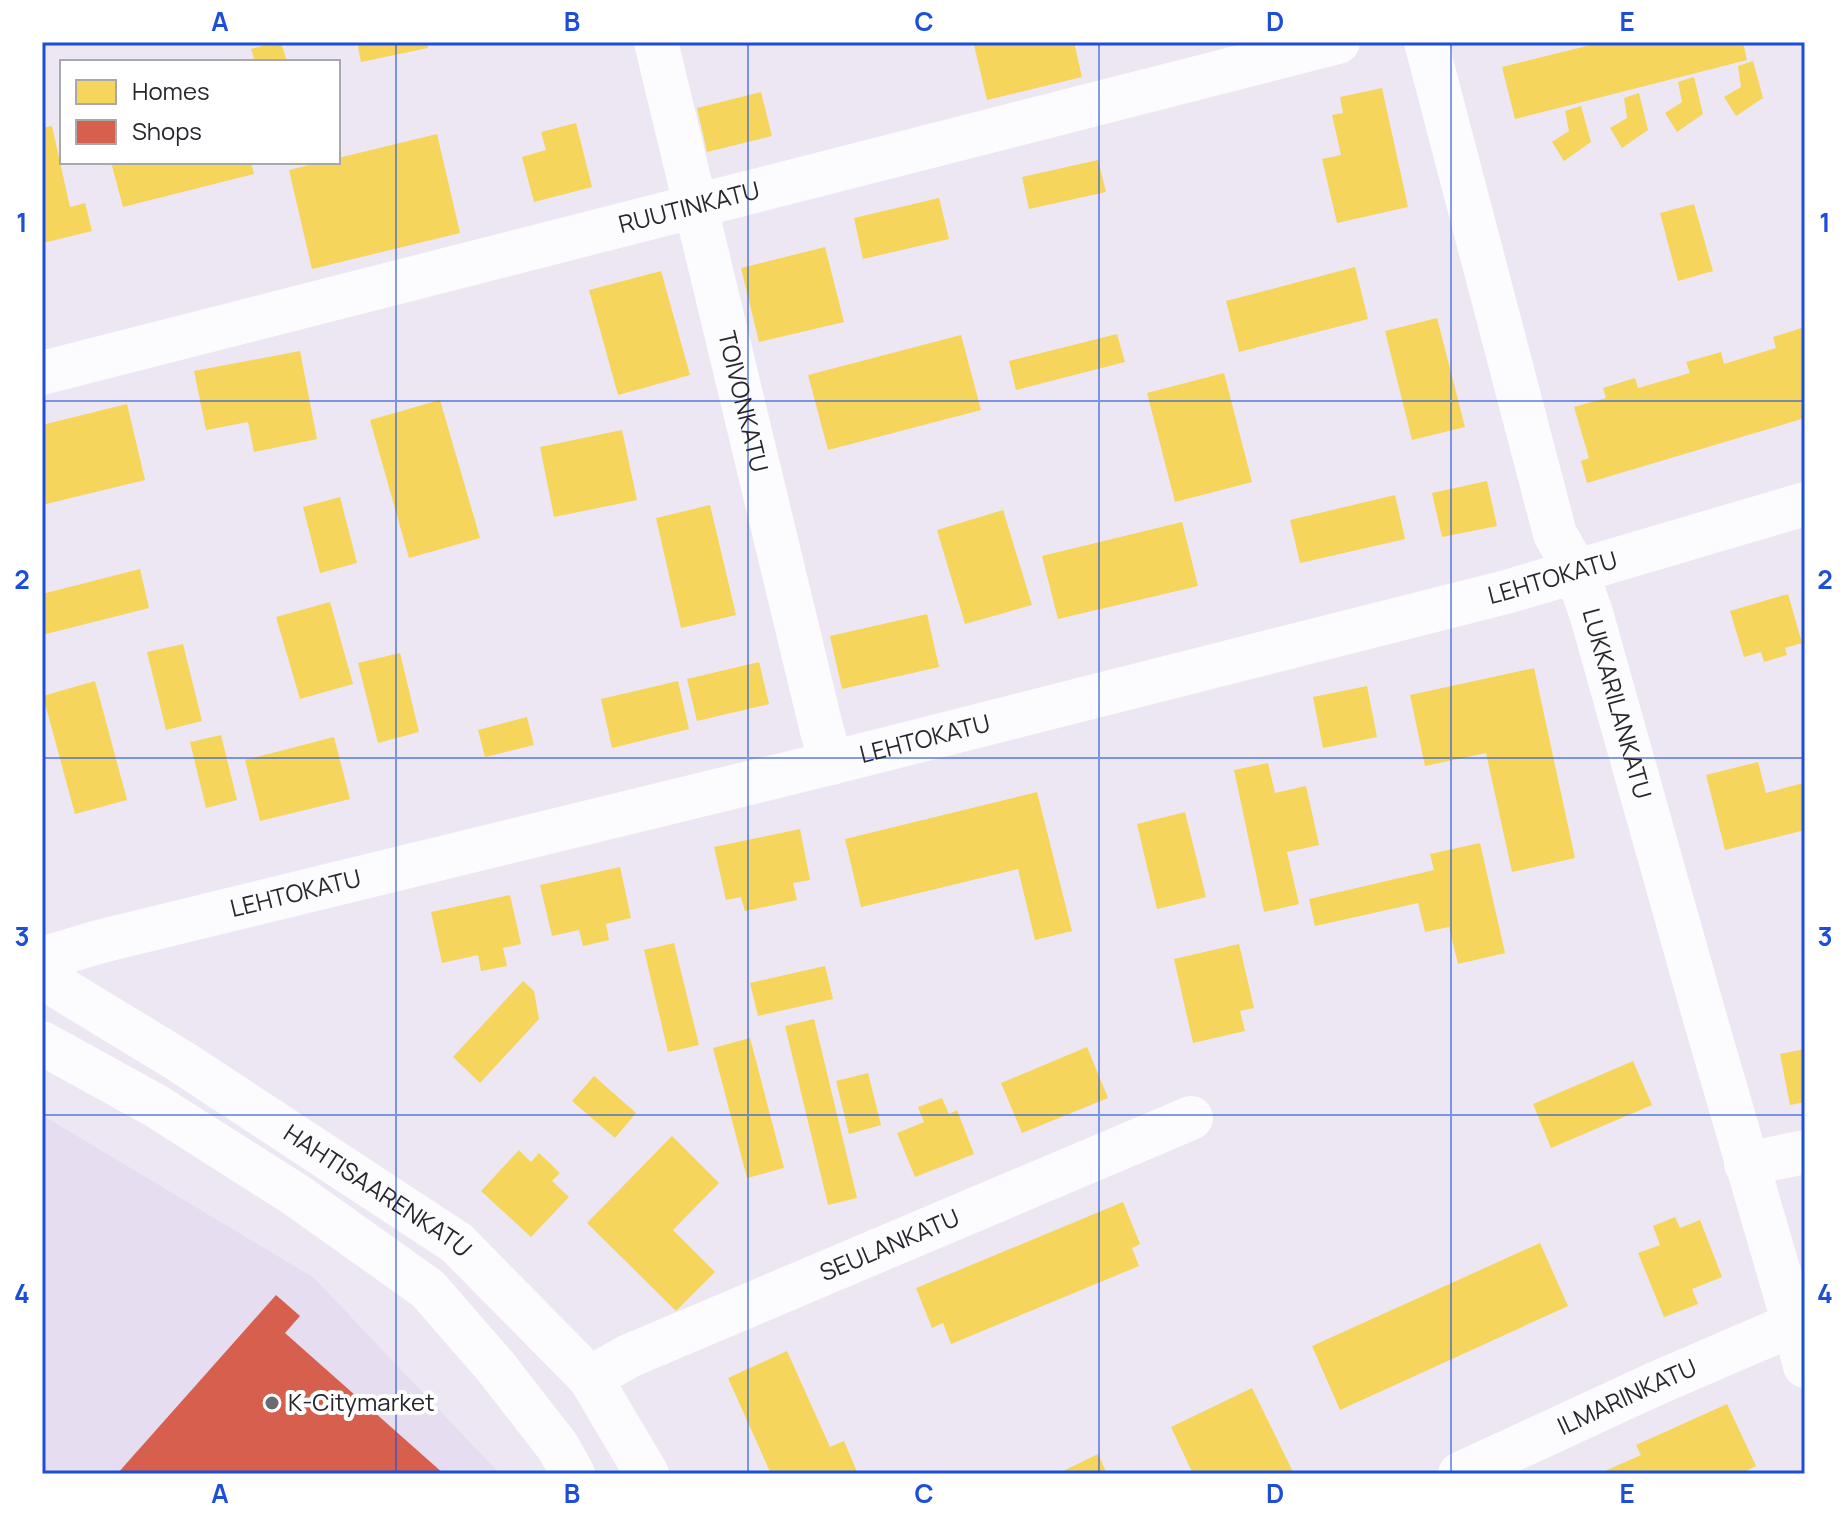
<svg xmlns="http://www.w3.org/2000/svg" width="1847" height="1516" font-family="Manrope,sans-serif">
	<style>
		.built { fill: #e6ddf1 }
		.homes { fill: #f6d55c }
		.shops { fill: #d6604d }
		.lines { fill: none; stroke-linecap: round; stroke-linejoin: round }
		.minor { stroke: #fcfbfd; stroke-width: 44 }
		.grid { fill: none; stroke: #1d4ed8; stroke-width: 2; stroke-opacity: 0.55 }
		.poi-dot { fill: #6d6972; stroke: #fff; stroke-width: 3 }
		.labels { text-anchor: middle; stroke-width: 8; stroke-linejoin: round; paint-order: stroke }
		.street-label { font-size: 24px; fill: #29252d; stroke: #fff }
		.poi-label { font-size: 24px; fill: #29252d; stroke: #fff; text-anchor: start }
		.neatline { fill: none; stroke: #1d4ed8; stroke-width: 3 }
		.grid-label { font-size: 26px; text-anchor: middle; font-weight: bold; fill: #1d4ed8 }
	</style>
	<rect width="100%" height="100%" fill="#ece7f2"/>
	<path class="built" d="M 42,1115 L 314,1278 L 500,1474 L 42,1474 Z"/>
	<g class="homes">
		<path d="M 276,42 L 281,42 L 287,62 L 255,62 L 251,49 Z"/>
		<path d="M 357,42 L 427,42 L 428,48 L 361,62 Z"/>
		<path d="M 985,42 L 1074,42 L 1082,77 L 987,100 L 974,45 Z"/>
		<path d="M 1603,42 L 1743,42 L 1747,60 L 1515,119 L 1502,67 Z"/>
		<path d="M 1753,61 L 1763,98 L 1736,116 L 1724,97 L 1741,87 L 1738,66 Z"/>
		<path d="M 1694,77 L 1703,114 L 1677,132 L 1665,113 L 1682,102 L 1678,82 Z"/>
		<path d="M 1382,88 L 1408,207 L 1337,223 L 1322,159 L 1341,155 L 1332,115 L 1343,113 L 1340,97 Z"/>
		<path d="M 761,92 L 772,136 L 707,152 L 697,108 Z"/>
		<path d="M 1639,93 L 1648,130 L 1622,148 L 1610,128 L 1627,118 L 1624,98 Z"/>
		<path d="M 1581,106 L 1591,142 L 1564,161 L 1552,142 L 1569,131 L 1565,111 Z"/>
		<path d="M 576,123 L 592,187 L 534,202 L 522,157 L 546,150 L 541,132 Z"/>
		<path d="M 52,126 L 70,207 L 85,203 L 92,231 L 43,243 L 42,128 Z"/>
		<path d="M 437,134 L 460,233 L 312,269 L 289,170 L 321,162 L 338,162 L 338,158 Z"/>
		<path d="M 1098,160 L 1106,192 L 1029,209 L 1022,177 Z"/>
		<path d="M 111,162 L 251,162 L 254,174 L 123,207 Z"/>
		<path d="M 939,198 L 949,239 L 863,259 L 854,218 Z"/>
		<path d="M 1694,204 L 1713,271 L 1678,281 L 1660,213 Z"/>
		<path d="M 825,247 L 844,322 L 759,342 L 741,268 Z"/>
		<path d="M 1355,267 L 1368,319 L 1239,352 L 1226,301 Z"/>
		<path d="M 661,271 L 690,375 L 618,395 L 589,290 Z"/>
		<path d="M 1437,318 L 1465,427 L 1412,440 L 1385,331 Z"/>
		<path d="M 1805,327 L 1805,418 L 1587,483 L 1581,461 L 1589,458 L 1574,407 L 1606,398 L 1603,388 L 1635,378 L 1638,388 L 1690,373 L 1686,362 L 1721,352 L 1724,364 L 1776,348 L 1773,337 Z"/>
		<path d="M 1117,334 L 1125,362 L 1016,390 L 1009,361 Z"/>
		<path d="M 961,335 L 981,410 L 828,450 L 808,375 Z"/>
		<path d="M 300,351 L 317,439 L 254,452 L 248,422 L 206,430 L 194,371 Z"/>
		<path d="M 1224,373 L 1252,482 L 1175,502 L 1147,393 Z"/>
		<path d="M 440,400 L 480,538 L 409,558 L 370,420 Z"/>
		<path d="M 127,404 L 145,480 L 42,505 L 42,425 Z"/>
		<path d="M 622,430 L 637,500 L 554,517 L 540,447 Z"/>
		<path d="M 1487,481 L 1497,526 L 1442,537 L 1432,493 Z"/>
		<path d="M 1395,495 L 1405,539 L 1300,563 L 1290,520 Z"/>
		<path d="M 340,497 L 357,563 L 320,573 L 303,507 Z"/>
		<path d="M 710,505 L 736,615 L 681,628 L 656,518 Z"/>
		<path d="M 1003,510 L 1032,605 L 965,624 L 937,530 Z"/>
		<path d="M 1182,522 L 1198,586 L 1058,619 L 1042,556 Z"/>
		<path d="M 140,569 L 149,608 L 42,635 L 42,594 Z"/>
		<path d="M 1788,594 L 1802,643 L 1785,648 L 1787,655 L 1764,662 L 1761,652 L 1744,657 L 1730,611 Z"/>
		<path d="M 330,602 L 353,684 L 300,699 L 276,617 Z"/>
		<path d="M 927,614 L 939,667 L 842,689 L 830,636 Z"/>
		<path d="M 183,644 L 202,721 L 166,730 L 147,652 Z"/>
		<path d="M 400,653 L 419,732 L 378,743 L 358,663 Z"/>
		<path d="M 759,662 L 769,704 L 697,721 L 687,679 Z"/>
		<path d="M 1534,668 L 1575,858 L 1512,872 L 1486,753 L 1425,766 L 1410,695 Z"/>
		<path d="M 95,681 L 127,800 L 75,814 L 43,696 Z"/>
		<path d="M 678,681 L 689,729 L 612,748 L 601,699 Z"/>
		<path d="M 1367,686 L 1377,737 L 1323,748 L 1313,697 Z"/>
		<path d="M 527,717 L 534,745 L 485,757 L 478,730 Z"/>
		<path d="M 221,735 L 237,800 L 206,808 L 190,742 Z"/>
		<path d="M 334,737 L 350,799 L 260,821 L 245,760 Z"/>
		<path d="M 1758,762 L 1766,793 L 1803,783 L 1805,830 L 1725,850 L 1706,775 Z"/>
		<path d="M 1268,763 L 1275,793 L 1306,786 L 1319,845 L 1287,852 L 1299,904 L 1264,912 L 1234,770 Z"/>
		<path d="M 1037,792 L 1072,931 L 1035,940 L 1018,869 L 861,907 L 845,839 Z"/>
		<path d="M 1185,812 L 1206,897 L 1157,909 L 1137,824 Z"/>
		<path d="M 800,829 L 810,880 L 793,883 L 797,900 L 745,911 L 741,897 L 726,900 L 714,847 Z"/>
		<path d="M 1480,843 L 1505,953 L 1458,964 L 1449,927 L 1425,932 L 1418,903 L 1315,926 L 1309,899 L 1434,870 L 1430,854 Z"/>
		<path d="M 620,867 L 631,918 L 606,924 L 609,940 L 583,946 L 579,930 L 552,936 L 540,885 Z"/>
		<path d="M 510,895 L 521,944 L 503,948 L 507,966 L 481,971 L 478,955 L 442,963 L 431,912 Z"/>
		<path d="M 674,943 L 699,1045 L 668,1052 L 644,950 Z"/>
		<path d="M 1239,944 L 1254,1008 L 1240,1011 L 1245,1031 L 1193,1043 L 1174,959 Z"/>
		<path d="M 825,966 L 833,999 L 758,1016 L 750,983 Z"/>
		<path d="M 523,981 L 534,991 L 539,1019 L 480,1083 L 453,1057 Z"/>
		<path d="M 814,1019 L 857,1198 L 828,1205 L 785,1026 Z"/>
		<path d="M 750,1038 L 784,1168 L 747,1178 L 713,1048 Z"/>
		<path d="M 1087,1047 L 1108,1098 L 1022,1133 L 1001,1083 Z"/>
		<path d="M 1805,1049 L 1805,1102 L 1790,1105 L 1780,1054 Z"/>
		<path d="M 1633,1061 L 1652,1105 L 1551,1148 L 1533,1104 Z"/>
		<path d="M 868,1073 L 881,1125 L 849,1134 L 836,1081 Z"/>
		<path d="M 594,1076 L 636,1113 L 615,1138 L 572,1101 Z"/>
		<path d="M 942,1098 L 949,1114 L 957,1110 L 974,1154 L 915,1177 L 897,1133 L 924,1122 L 918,1107 Z"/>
		<path d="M 672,1136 L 719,1183 L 673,1230 L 715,1272 L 676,1311 L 587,1223 Z"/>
		<path d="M 519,1150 L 531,1162 L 539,1153 L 560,1173 L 552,1181 L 569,1197 L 531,1237 L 481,1191 Z"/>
		<path d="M 1123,1202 L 1140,1244 L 1132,1248 L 1139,1266 L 951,1344 L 943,1323 L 932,1328 L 916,1288 Z"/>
		<path d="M 1675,1217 L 1680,1228 L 1700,1220 L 1722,1277 L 1692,1289 L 1698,1304 L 1664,1317 L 1638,1253 L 1660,1245 L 1653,1226 Z"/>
		<path d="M 1540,1243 L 1568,1306 L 1340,1410 L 1312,1346 Z"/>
		<path d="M 787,1351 L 830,1447 L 844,1441 L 858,1474 L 771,1474 L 728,1378 Z"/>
		<path d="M 1252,1388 L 1294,1474 L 1193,1474 L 1171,1427 Z"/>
		<path d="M 1727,1404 L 1756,1466 L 1740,1474 L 1598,1474 L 1641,1455 L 1636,1445 Z"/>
		<path d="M 1098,1454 L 1107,1474 L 1057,1474 Z"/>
	</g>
	<path class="shops" d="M 276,1295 L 300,1316 L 285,1333 L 444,1474 L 117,1474 Z"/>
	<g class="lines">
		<g class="minor">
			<path id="s1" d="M 656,42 L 821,727 L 831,763"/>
			<path id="s2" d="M 1426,42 L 1555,534 L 1576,571 L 1591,613 L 1704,1015 L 1794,1324 L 1805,1366"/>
			<path id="s3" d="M 42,373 L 1338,42"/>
			<path id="s4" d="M 42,959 L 98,942 L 831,763 L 1506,592 L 1805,504"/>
			<path id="s5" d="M 42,977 L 180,1061 L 457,1243 L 590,1378 L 647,1474"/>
			<path d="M 42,1043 L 156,1106 L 296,1195 L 428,1289 L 495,1366 L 558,1447 L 573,1474"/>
			<path d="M 1746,1164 L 1805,1152"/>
			<path id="s6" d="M 590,1378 L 629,1356 L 1191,1118"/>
			<path id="s7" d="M 1460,1474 L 1657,1383 L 1794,1324"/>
		</g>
	</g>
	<path class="grid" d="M 396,42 L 396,1474M 748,42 L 748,1474M 1099,42 L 1099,1474M 1451,42 L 1451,1474M 42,401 L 1805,401M 42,758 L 1805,758M 42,1115 L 1805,1115"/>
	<circle class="poi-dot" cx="272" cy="1403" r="8"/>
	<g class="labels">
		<g class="street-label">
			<text dy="8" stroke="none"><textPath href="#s3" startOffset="668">RUUTINKATU</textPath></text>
			<text dy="8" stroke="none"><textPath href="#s1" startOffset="370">TOIVONKATU</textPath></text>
			<text dy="8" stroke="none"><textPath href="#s4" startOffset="1558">LEHTOKATU</textPath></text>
			<text dy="8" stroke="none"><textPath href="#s2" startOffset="690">LUKKARILANKATU</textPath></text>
			<text dy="8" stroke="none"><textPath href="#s4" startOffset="910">LEHTOKATU</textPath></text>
			<text dy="8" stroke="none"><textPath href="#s4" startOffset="262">LEHTOKATU</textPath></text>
			<text dy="8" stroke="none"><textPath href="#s5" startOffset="398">HAHTISAARENKATU</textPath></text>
			<text dy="8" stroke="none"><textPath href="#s6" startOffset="328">SEULANKATU</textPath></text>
			<text dy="8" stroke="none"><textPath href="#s7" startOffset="184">ILMARINKATU</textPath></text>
		</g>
		<g class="poi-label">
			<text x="288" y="1411">K-Citymarket</text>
		</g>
	</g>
	<rect width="1847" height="1516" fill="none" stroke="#ffffff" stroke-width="88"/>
	<rect x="60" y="60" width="280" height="104" fill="#ffffff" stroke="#a9a8ab" stroke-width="2"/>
	<rect x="76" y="80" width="40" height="24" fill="#f6d55c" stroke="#a9a8ab" stroke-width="2"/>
	<text x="132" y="100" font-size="24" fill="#29252d">Homes</text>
	<rect x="76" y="120" width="40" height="24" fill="#d6604d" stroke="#a9a8ab" stroke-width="2"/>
	<text x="132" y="140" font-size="24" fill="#29252d">Shops</text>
	<rect x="44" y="44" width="1759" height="1428" class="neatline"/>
	<g class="grid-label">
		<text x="220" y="31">A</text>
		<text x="572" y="31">B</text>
		<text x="924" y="31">C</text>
		<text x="1275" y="31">D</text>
		<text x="1627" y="31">E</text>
		<text x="22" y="232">1</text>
		<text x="1825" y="232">1</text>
		<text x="22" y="589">2</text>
		<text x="1825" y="589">2</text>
		<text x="22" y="946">3</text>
		<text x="1825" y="946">3</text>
		<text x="22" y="1303">4</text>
		<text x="1825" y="1303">4</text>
		<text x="220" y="1503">A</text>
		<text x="572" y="1503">B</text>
		<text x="924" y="1503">C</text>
		<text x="1275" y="1503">D</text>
		<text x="1627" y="1503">E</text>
	</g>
</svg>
